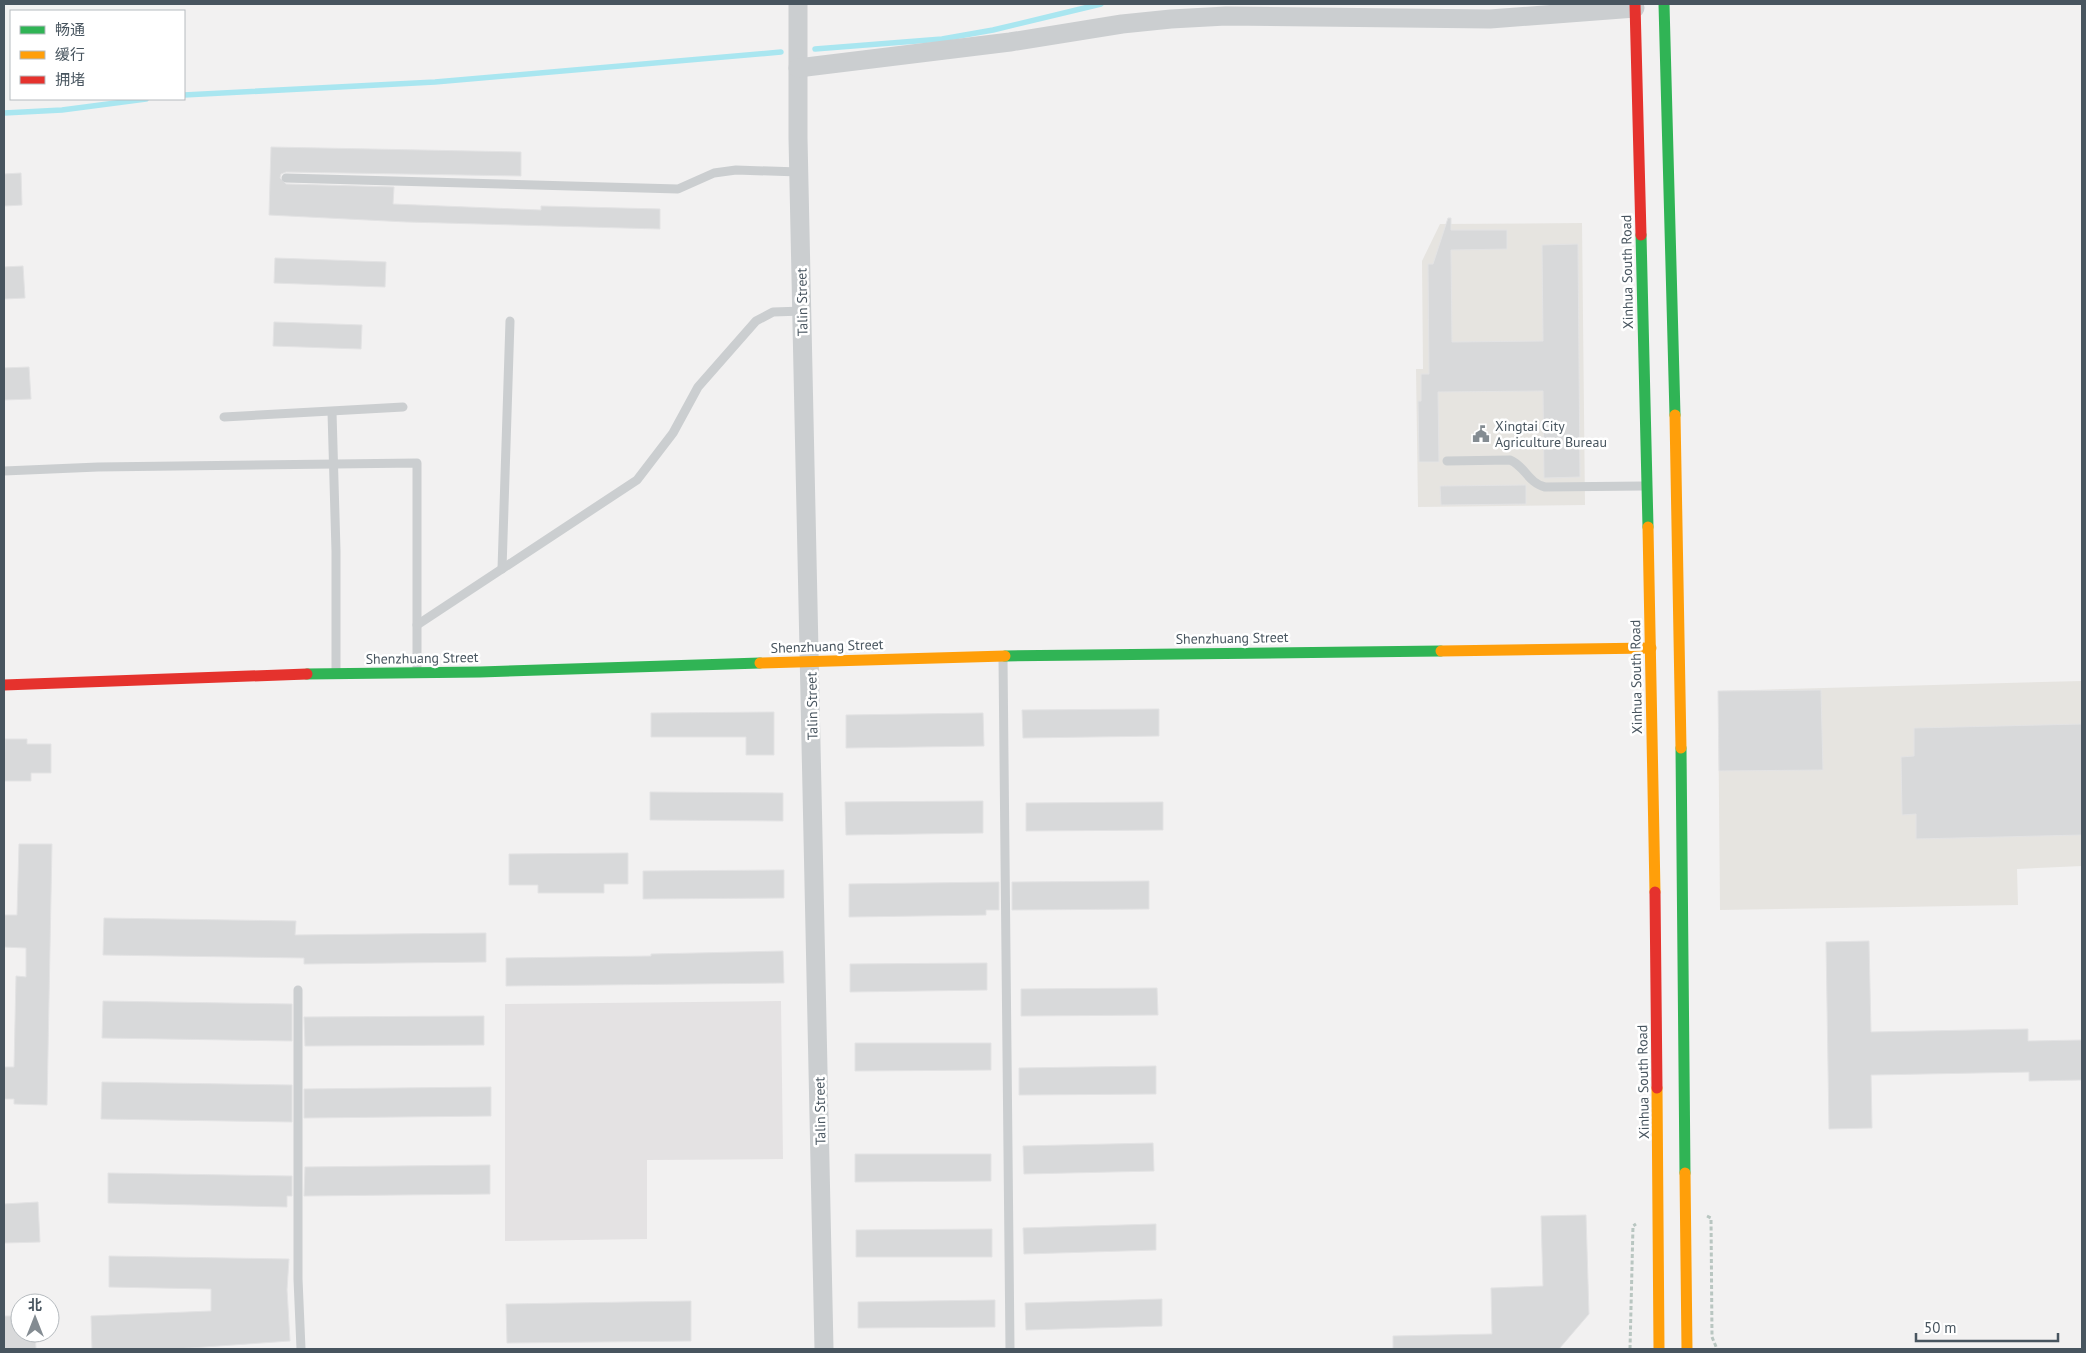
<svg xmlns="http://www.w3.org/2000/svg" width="2086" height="1353" font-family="'PT Sans','Noto Sans SC',sans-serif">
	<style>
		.commercial { fill: #e6e4e0 }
		.education { fill: #e4e2e3 }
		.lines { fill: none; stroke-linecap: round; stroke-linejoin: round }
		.stream { stroke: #a9e6f0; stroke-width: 5.5 }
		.building { fill: #d8d9da; stroke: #e3e3e4 }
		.path { stroke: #b9c6c1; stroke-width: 3; stroke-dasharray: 4 2.5; stroke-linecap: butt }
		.lane { stroke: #cbced0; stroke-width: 9 }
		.street { stroke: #cbced0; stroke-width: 19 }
		.fast { stroke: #30b455; stroke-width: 11 }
		.slow { stroke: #ff9f0a; stroke-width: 11 }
		.jam { stroke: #e5322d; stroke-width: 11 }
		.labels { text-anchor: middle; stroke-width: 5; stroke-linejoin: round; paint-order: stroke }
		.street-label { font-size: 14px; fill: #48555f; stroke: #fff }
		.poi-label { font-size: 14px; fill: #48555f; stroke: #fff; text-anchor: start }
	</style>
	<rect width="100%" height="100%" fill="#f2f1f1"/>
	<g class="commercial">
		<path d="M 1582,223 L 1585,505 L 1418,507 L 1416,369 L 1423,369 L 1422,261 L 1440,224 Z"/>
		<path d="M 2082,681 L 2082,866 L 2017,869 L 2018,905 L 1720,910 L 1718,691 Z"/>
	</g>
	<path class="education" d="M 781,1001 L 783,1159 L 647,1160 L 647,1239 L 505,1241 L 505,1004 Z"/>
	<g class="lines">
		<g class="stream">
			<path d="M 815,49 L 942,39 L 993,30 L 1101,4"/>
			<path d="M 184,95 L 435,82 L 781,52"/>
			<path d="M 4,113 L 62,110 L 146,99"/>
		</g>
	</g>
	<g class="building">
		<path d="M 271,147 L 521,152 L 521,176 L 286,172 L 281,174 L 280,178 L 286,184 L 394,187 L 393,204 L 541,210 L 541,206 L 660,209 L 660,229 L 407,222 L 269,215 Z"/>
		<path d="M 21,173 L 22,205 L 4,206 L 4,174 Z"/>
		<path d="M 1448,218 L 1451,218 L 1451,230 L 1507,230 L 1507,249 L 1451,250 L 1452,342 L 1543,341 L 1542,245 L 1578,244 L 1580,477 L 1544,478 L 1543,391 L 1438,392 L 1439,462 L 1419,462 L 1418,401 L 1421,401 L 1421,374 L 1429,374 L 1428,264 L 1433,264 Z"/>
		<path d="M 275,258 L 386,262 L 385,287 L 274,283 Z"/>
		<path d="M 23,266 L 25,298 L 4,299 L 4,267 Z"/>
		<path d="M 274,322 L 362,325 L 361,349 L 273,346 Z"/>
		<path d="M 29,367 L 31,399 L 4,400 L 4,368 Z"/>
		<path d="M 1526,485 L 1526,504 L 1441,505 L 1440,486 Z"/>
		<path d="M 1821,690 L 1823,770 L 1719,771 L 1718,691 Z"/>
		<path d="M 1159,709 L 1159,736 L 1023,738 L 1022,710 Z"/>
		<path d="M 774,712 L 774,755 L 746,755 L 746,737 L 651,737 L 651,713 Z"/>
		<path d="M 983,713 L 984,746 L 846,748 L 846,715 Z"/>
		<path d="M 2082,724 L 2082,835 L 1916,839 L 1916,814 L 1902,815 L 1901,757 L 1914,756 L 1914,728 Z"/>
		<path d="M 5,739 L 27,739 L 27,744 L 51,744 L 51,773 L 31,773 L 31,781 L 4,781 Z"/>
		<path d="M 650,792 L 783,793 L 783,821 L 650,820 Z"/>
		<path d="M 983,801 L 983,833 L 846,835 L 845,802 Z"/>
		<path d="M 1163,802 L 1163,830 L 1026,831 L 1026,803 Z"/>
		<path d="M 19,844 L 52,844 L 47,1105 L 14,1104 L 14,1099 L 4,1099 L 4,1067 L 14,1067 L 16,976 L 26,977 L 26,948 L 4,947 L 4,915 L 17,915 Z"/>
		<path d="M 628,853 L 628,884 L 604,884 L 604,893 L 538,893 L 538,885 L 509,885 L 509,854 Z"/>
		<path d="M 784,870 L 784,898 L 643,899 L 643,871 Z"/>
		<path d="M 1149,881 L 1149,909 L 1012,910 L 1012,882 Z"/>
		<path d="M 999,882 L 999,910 L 986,910 L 986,915 L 849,917 L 849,884 Z"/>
		<path d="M 104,918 L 296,921 L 295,935 L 486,933 L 486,962 L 304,964 L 304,958 L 103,955 Z"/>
		<path d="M 1869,941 L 1871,1032 L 2028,1029 L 2028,1041 L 2082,1040 L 2082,1080 L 2029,1081 L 2029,1072 L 1871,1075 L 1872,1128 L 1829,1129 L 1826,942 Z"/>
		<path d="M 783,951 L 784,983 L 506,986 L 506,958 L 651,956 L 651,954 Z"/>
		<path d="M 987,963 L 987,990 L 850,992 L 850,964 Z"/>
		<path d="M 1157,988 L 1158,1015 L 1021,1016 L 1021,989 Z"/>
		<path d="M 103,1001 L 292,1004 L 292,1041 L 102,1038 Z"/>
		<path d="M 484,1016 L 484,1045 L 305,1046 L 304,1017 Z"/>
		<path d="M 855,1043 L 991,1043 L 991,1070 L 855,1071 Z"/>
		<path d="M 1156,1066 L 1156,1094 L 1019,1095 L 1019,1068 Z"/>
		<path d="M 102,1082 L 292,1085 L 292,1122 L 101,1119 Z"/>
		<path d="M 491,1087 L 491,1116 L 304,1118 L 304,1089 Z"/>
		<path d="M 1153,1143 L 1154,1171 L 1024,1174 L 1023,1146 Z"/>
		<path d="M 855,1154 L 991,1154 L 991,1181 L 855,1182 Z"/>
		<path d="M 490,1165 L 490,1194 L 304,1196 L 305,1167 Z"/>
		<path d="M 108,1173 L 292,1176 L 292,1196 L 287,1196 L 287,1207 L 108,1203 Z"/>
		<path d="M 38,1202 L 40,1242 L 4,1243 L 4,1204 Z"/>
		<path d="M 1586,1215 L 1589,1314 L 1559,1349 L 1393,1349 L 1393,1336 L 1492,1334 L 1491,1288 L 1543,1286 L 1541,1216 Z"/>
		<path d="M 1156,1224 L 1156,1250 L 1024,1254 L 1023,1228 Z"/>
		<path d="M 992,1229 L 992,1257 L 856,1257 L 856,1230 Z"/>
		<path d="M 109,1256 L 289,1259 L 287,1290 L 290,1341 L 176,1349 L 92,1349 L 91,1316 L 211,1311 L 211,1289 L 109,1287 Z"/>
		<path d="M 1162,1299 L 1162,1326 L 1026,1330 L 1025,1303 Z"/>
		<path d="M 995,1300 L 995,1327 L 858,1328 L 858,1302 Z"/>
		<path d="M 691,1301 L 691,1341 L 507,1343 L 506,1304 Z"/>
		<path d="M 4,1316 L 20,1316 L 20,1333 L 35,1333 L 36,1349 L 4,1349 Z"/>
	</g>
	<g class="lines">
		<g class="path">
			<path d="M 1707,1216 L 1711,1218 L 1712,1337 L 1717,1349"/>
			<path d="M 1630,1349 L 1633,1226 L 1636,1224"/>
		</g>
		<g class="lane">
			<path d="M 286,178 L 678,189 L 714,173 L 736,170 L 799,172"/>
			<path d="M 332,412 L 336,551 L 336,671"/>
			<path d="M 224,417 L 403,407"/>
			<path d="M 1447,461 L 1510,460 C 1525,466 1528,483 1545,487 L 1643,486"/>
			<path d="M 4,471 L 98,467 L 417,463 L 417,670"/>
			<path d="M 502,569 L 510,321"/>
			<path d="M 417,625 L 637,480 L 673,433 L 698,387 L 756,321 L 773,312 L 803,311"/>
			<path d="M 1003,659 L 1010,1349"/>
			<path d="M 298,990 L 298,1279 L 301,1349"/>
		</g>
		<g class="street">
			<path d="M 798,4 L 798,138 L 824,1349"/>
			<path d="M 798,68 L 1010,42 L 1122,24 L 1171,19 L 1226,16 L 1490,19 L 1635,8"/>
		</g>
		<g class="fast">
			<path d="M 1664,4 L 1675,415"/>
			<path d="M 1641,235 L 1648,527"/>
			<path d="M 1005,656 L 1441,651"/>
			<path d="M 307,674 L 480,672 L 760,663"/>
			<path d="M 1681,748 L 1685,1173"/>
		</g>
		<g class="slow">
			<path d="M 1675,415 L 1681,748"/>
			<path d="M 1648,527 L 1655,892"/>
			<path d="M 1441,651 L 1651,648"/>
			<path d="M 760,663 L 1005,656"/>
			<path d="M 1657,1088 L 1659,1349"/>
			<path d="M 1685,1173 L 1687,1349"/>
		</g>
		<g class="jam">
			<path d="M 1635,4 L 1641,235"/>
			<path d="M 4,685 L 307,674"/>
			<path d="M 1655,892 L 1657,1088"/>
		</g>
	</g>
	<defs>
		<g id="civic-bare" transform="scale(1.35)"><path d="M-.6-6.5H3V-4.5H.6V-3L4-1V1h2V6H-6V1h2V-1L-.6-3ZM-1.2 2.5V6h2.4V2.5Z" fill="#848c92" stroke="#fff" stroke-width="2.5" paint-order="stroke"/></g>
	</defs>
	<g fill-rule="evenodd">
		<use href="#civic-bare" x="1481" y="434"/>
	</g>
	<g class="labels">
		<g class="street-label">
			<text transform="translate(1627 272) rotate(-91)" y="5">Xinhua South Road</text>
			<text transform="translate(802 302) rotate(-91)" y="5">Talin Street</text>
			<text transform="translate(1232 638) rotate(-1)" y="5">Shenzhuang Street</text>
			<text transform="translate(827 646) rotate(-2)" y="5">Shenzhuang Street</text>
			<text transform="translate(422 658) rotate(-1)" y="5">Shenzhuang Street</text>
			<text transform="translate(1636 677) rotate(-91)" y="5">Xinhua South Road</text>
			<text transform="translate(812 706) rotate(-91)" y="5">Talin Street</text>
			<text transform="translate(1643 1082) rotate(-91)" y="5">Xinhua South Road</text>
			<text transform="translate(820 1111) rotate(-91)" y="5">Talin Street</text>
		</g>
		<g class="poi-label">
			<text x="1495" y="431">Xingtai City<tspan x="1495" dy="16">Agriculture Bureau</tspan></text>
		</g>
	</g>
	<rect width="2086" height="1353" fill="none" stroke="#48555f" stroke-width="10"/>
	<rect x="10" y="10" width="175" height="90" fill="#ffffff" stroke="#b6bbbf"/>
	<rect x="20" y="26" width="25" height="8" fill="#30b455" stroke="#b6bbbf"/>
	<text x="55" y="35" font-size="15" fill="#48555f">畅通</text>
	<rect x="20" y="51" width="25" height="8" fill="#ff9f0a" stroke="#b6bbbf"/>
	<text x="55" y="60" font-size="15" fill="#48555f">缓行</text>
	<rect x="20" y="76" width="25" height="8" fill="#e5322d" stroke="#b6bbbf"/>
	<text x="55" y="85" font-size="15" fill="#48555f">拥堵</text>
	<g transform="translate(35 1318)"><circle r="24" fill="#ffffff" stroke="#b6bbbf"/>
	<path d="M0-4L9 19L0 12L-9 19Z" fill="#848c92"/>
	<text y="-8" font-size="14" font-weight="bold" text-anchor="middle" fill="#48555f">北</text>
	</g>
	<path d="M1916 1333v8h142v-8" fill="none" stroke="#48555f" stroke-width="2.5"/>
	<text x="1924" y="1333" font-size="15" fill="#48555f" stroke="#ffffff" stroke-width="4" paint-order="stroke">50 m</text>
</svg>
